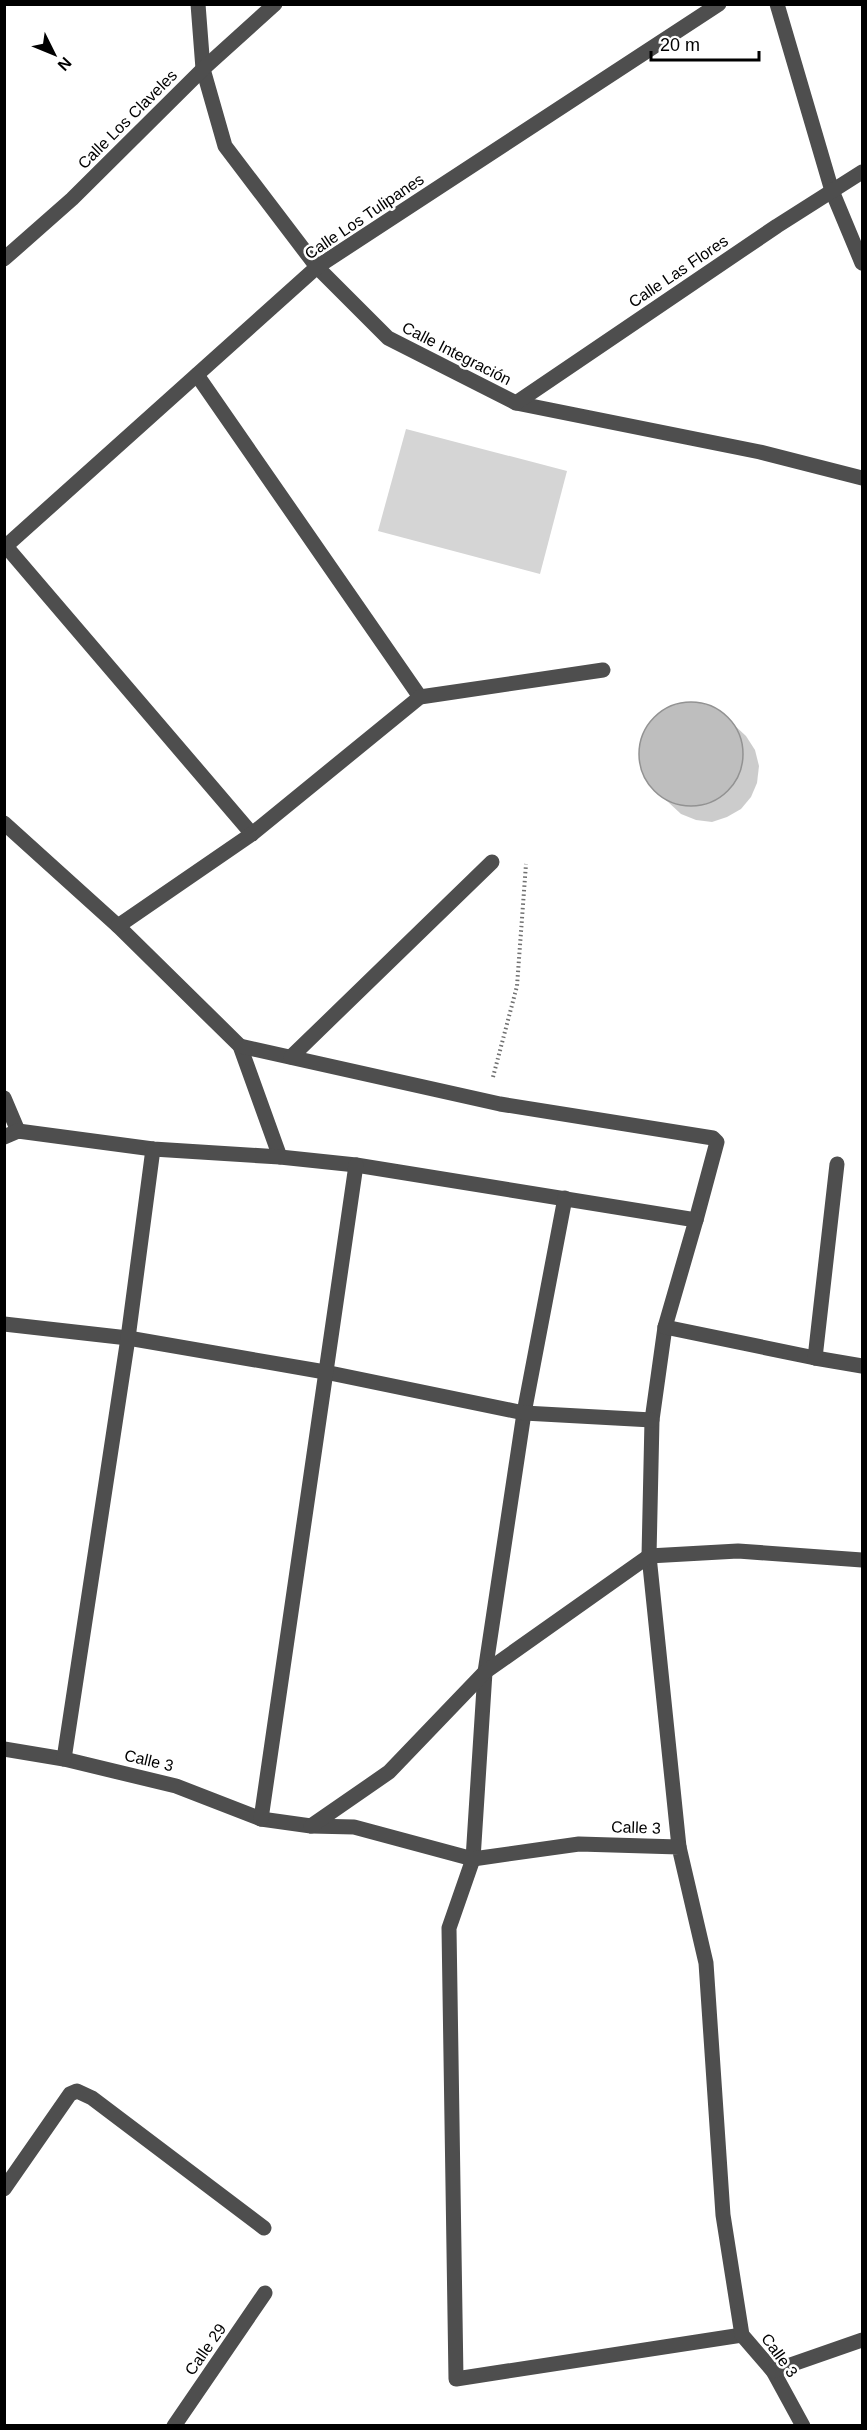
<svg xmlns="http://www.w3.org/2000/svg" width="867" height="2430" font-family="Arial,sans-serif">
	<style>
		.green { fill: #d5d5d5 }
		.shadow { fill: #0003 }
		.building { fill: #bebebe; stroke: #929292; stroke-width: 1.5 }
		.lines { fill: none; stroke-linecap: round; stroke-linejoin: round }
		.path { stroke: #707070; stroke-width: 4; stroke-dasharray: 1.5 3; stroke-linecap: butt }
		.minor { stroke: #4e4e4e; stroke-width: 15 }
		.labels { text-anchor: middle; stroke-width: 5; stroke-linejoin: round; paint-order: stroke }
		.street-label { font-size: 16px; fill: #000; stroke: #fff }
	</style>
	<rect width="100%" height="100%" fill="#fff"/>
	<path class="green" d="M 406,429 L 567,471 L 540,574 L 378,531 Z"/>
	<path class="shadow" d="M 686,703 L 703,704 L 718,710 L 746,736 L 755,750 L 759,766 L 757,783 L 751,797 L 741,809 L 727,817 L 712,822 L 696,820 L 681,814 L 653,788 L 644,775 L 640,760 L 641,743 L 647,728 L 657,716 L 671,708 Z"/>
	<circle class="building" cx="691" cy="754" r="52"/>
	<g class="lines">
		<path class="path" d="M 493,1077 L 517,986 L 526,864"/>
		<g class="minor">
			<path d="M 198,4 L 203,69 L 225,146 L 317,267 L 388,338 L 516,403 L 760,452 L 862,478"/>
			<path d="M 777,4 L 832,191 L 862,263"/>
			<path d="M 4,259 L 72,199 L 203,69 L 275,4"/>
			<path d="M 197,375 L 420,697"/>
			<path d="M 516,403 L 777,226 L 862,172"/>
			<path d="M 4,544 L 252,834"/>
			<path d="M 6,546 L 317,267 L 719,4"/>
			<path d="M 4,823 L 118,926 L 240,1046 L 280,1157"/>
			<path d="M 118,926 L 252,834 L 420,697 L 603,670"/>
			<path d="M 240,1046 L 500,1104 L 713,1138 L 717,1142 L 696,1220"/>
			<path d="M 291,1057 L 492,862"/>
			<path d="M 4,1098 L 18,1131"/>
			<path d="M 4,1137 L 18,1131 L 153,1149 L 280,1157 L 356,1165 L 696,1220 L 665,1327 L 652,1420 L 649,1556 L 679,1847"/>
			<path d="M 565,1198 L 524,1413 L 485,1672 L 473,1859 L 449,1928 L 456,2379 L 742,2335"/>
			<path d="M 4,1324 L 128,1338 L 325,1372 L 524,1413 L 652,1420"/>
			<path d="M 665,1327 L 815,1358 L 862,1366"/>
			<path d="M 815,1358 L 837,1164"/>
			<path d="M 4,1749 L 64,1759 L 176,1786 L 261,1819 L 311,1826 L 354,1827 L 473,1859 L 579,1844 L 679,1847 L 706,1963 L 723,2215 L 742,2335 L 773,2371 L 803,2426"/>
			<path d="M 64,1759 L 128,1338 L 153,1149"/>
			<path d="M 261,1819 L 356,1165"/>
			<path d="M 311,1826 L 389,1772 L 485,1672 L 649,1556 L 738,1551 L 862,1560"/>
			<path d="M 4,2189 L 70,2094 L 77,2091 L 92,2098 L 264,2228"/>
			<path d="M 773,2371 L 862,2340"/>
			<path d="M 174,2426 L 265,2293"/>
		</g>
	</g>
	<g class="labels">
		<g class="street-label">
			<text transform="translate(127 119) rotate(-45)" y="6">Calle Los Claveles</text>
			<text transform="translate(364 216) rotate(-34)" y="6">Calle Los Tulipanes</text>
			<text transform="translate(678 271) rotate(-34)" y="6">Calle Las Flores</text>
			<text transform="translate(457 353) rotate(27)" y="6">Calle Integración</text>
			<text transform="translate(149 1760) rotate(13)" y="6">Calle 3</text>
			<text transform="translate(636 1827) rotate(2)" y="6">Calle 3</text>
			<text transform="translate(205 2349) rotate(-55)" y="6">Calle 29</text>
			<text transform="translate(780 2355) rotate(54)" y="6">Calle 3</text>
		</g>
	</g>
	<rect width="867" height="2430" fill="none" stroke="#000000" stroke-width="12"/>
	<g transform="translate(54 54) rotate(133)" stroke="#ffffff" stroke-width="4.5" paint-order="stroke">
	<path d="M0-4.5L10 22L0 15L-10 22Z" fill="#000000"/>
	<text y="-9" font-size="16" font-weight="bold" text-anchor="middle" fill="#000000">N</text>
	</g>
	<path d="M651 51v9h108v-9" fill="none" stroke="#000000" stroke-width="3"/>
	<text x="660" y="51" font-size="18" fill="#000000" stroke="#ffffff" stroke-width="4.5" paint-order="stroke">20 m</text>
</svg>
